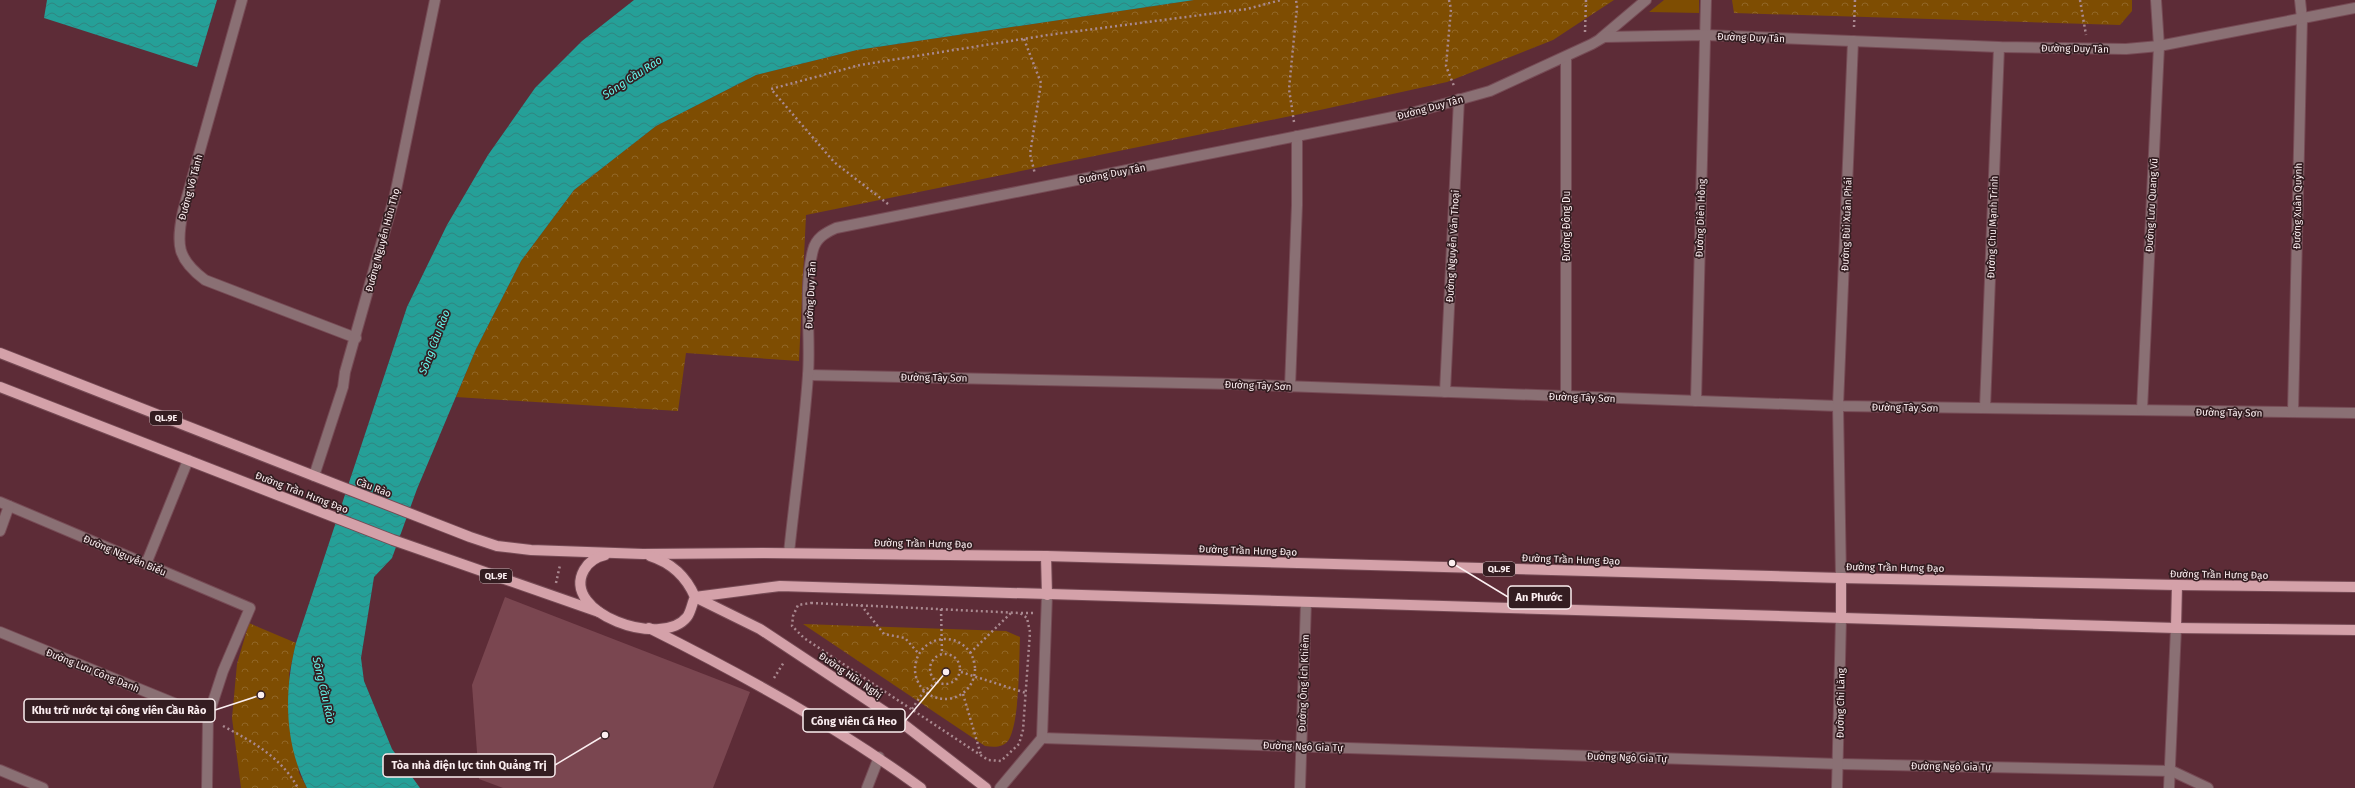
<svg xmlns="http://www.w3.org/2000/svg" width="2355" height="788" font-family="'Fira Sans',sans-serif">
	<style>
		.green { fill: #7e4d02 }
		.park { fill: url(#park-crowns) }
		.water { fill: url(#water-waves) }
		.building { fill: #7a4650 }
		.lines { fill: none; stroke-linecap: round; stroke-linejoin: round }
		.minor-casing { stroke: #764b55; stroke-width: 12 }
		.major-casing { stroke: #764b55; stroke-width: 12 }
		.path { stroke: #a98990; stroke-width: 2.5; stroke-dasharray: 2 3; stroke-linecap: butt }
		.minor { stroke: #8a7074; stroke-width: 10 }
		.major { stroke: #d4a1a9; stroke-width: 10 }
		.labels { text-anchor: middle; stroke-width: 3.5; stroke-linejoin: round; paint-order: stroke }
		.shield { fill: #341d21; stroke: #bfafb2; stroke-width: 1 }
		.shield-label { font-size: 9px; font-weight: bold; fill: #fbeef0 }
		.street-label { font-size: 10px; fill: #fbeef0; stroke: #341d21 }
		.water-label { font-size: 11px; font-style: italic; fill: #66f9ee; stroke: #341d21 }
		.leader { fill: none; stroke: #fbeef0; stroke-width: 1.5 }
		.callout-dot { fill: #fbeef0; stroke: #341d21; stroke-width: 1.5 }
		.callout { fill: #341d21; stroke: #fbeef0; stroke-width: 1.5 }
		.callout-label { font-size: 11px; text-anchor: middle; font-weight: bold; fill: #fbeef0 }
	</style>
	<defs>
		<pattern id="park-crowns" width="20" height="18" patternUnits="userSpaceOnUse"><rect width="20" height="18" fill="#7e4d02"/><path d="M2 6a3 3 0 1 1 6 0M12 15a3 3 0 1 1 6 0" fill="none" stroke="#916727"/></pattern>
		<pattern id="water-waves" width="16" height="10" patternUnits="userSpaceOnUse"><rect width="16" height="10" fill="#25a098"/><path d="M0 5q4-4 8 0t8 0" fill="none" stroke="#308580"/></pattern>
	</defs>
	<rect width="100%" height="100%" fill="#5d2c37"/>
	<path class="green" d="M 1664,0 L 1699,0 L 1699,13 L 1649,12 Z"/>
	<g class="park">
		<path d="M 1194,0 L 1614,0 L 1553,40 L 1447,82 L 1320,110 L 806,215 L 799,361 L 686,353 L 678,411 L 456,397 L 476,349 L 521,261 L 574,190 L 656,126 L 756,75 L 857,50 Z"/>
		<path d="M 1732,0 L 2132,0 L 2132,11 L 2120,25 L 1734,13 Z"/>
		<path d="M 249,623 L 296,643 L 289,674 L 299,773 L 307,788 L 241,788 L 232,718 L 237,664 Z"/>
		<path d="M 803,624 L 1006,631 L 1020,637 C 1019,659 1020,724 1008,741 C 1002,748 994,747 985,746 Z"/>
	</g>
	<g class="water">
		<path d="M 47,0 L 217,0 L 197,67 L 44,18 Z"/>
		<path d="M 634,0 L 1194,0 L 857,50 L 756,75 L 656,126 L 574,190 L 521,261 L 476,349 L 417,489 L 392,558 L 374,577 L 361,658 L 364,681 L 392,749 L 420,788 L 307,788 C 284,742 284,691 296,643 L 407,307 L 447,225 L 488,155 L 535,88 L 582,41 Z"/>
	</g>
	<path class="building" d="M 505,597 L 750,692 L 713,788 L 503,788 L 479,779 L 472,685 Z"/>
	<g class="lines">
		<g class="minor-casing">
			<g id="minor">
				<path d="M 242,0 L 183,211 C 176,245 177,259 205,280 L 356,338"/>
				<path d="M 1601,38 L 1646,0"/>
				<path d="M 808,375 L 1231,384 L 1838,406 L 2355,413"/>
				<path d="M 1290,387 L 1297,205 L 1297,136"/>
				<path d="M 1445,392 L 1459,99"/>
				<path d="M 1566,396 L 1566,57"/>
				<path d="M 1696,401 L 1706,0"/>
				<path d="M 1985,408 L 1999,47"/>
				<path d="M 2142,410 L 2159,46 L 2156,0"/>
				<path d="M 2293,412 L 2302,19 L 2300,0"/>
				<path d="M 314,476 L 343,387 L 345,372 L 395,195 L 435,0"/>
				<path d="M 0,502 L 250,608 L 223,671 L 208,717 L 207,788"/>
				<path d="M 0,531 L 9,506"/>
				<path d="M 789,553 C 795,494 804,434 808,375 C 811,335 803,288 813,250 C 816,238 825,233 836,228 L 1408,114 L 1490,91 L 1592,44 L 1604,37 L 1705,35 L 1999,47 L 2126,49 L 2159,46 L 2355,8"/>
				<path d="M 146,564 L 188,460"/>
				<path d="M 1841,578 L 1838,406 L 1853,41"/>
				<path d="M 0,632 L 208,717"/>
				<path d="M 1042,738 L 1839,764 L 2172,771 L 2208,788"/>
				<path d="M 0,770 L 43,788"/>
				<path d="M 867,788 L 879,757"/>
				<path d="M 1000,788 L 1042,738 L 1047,595"/>
				<path d="M 1300,788 L 1306,602"/>
				<path d="M 1837,788 L 1841,618"/>
				<path d="M 2169,788 L 2176,628"/>
			</g>
		</g>
		<g class="major-casing">
			<g id="major">
				<path d="M 0,353 L 470,537 L 497,546 L 531,550 L 643,554 L 764,553 L 1046,556 L 1841,578 L 2177,585 L 2355,587"/>
				<path d="M 0,387 L 393,540 L 599,612"/>
				<path d="M 605,555 C 596,557 589,561 584,570 C 560,613 662,649 687,617 C 691,612 692,603 695,597 C 686,576 672,563 650,556"/>
				<path d="M 1046,556 L 1047,595"/>
				<path d="M 695,597 L 780,586 L 2176,628 L 2355,630"/>
				<path d="M 695,597 L 760,629 L 902,723 L 986,788"/>
				<path d="M 1841,618 L 1841,578"/>
				<path d="M 649,628 C 743,675 836,726 921,788"/>
				<path d="M 2176,628 L 2177,585"/>
			</g>
		</g>
		<g class="path">
			<path d="M 1449,0 L 1451,9 L 1446,66 L 1454,86"/>
			<path d="M 2080,0 L 2086,35"/>
			<path d="M 1854,27 L 1855,0"/>
			<path d="M 1585,32 L 1586,0"/>
			<path d="M 1024,39 L 1041,83 L 1030,154 L 1035,174"/>
			<path d="M 1294,122 L 1289,89 L 1297,7 L 1296,0"/>
			<path d="M 888,204 L 834,162 L 771,89 L 860,65 L 1048,35 L 1247,9 L 1281,0"/>
			<path d="M 556,583 L 560,565"/>
			<path d="M 811,603 L 1020,613 L 1027,618 L 1030,632 L 1023,730 L 1019,744 L 1001,761 L 988,760 L 804,638 L 792,626 L 793,616 L 798,605 Z"/>
			<path d="M 861,605 L 884,634 L 905,638 L 919,654"/>
			<path d="M 941,609 L 942,654"/>
			<path d="M 1021,613 L 1034,613"/>
			<circle cx="945" cy="669" r="30"/>
			<path d="M 970,653 L 1011,613"/>
			<circle cx="945" cy="669" r="15"/>
			<path d="M 961,672 L 1026,693"/>
			<path d="M 774,678 L 784,662"/>
			<path d="M 963,694 L 981,755"/>
			<path d="M 912,709 L 924,691 L 937,682"/>
			<path d="M 223,726 C 253,742 281,757 298,788"/>
		</g>
		<use href="#minor" class="minor"/>
		<use href="#major" class="major"/>
	</g>
	<g class="labels">
		<g class="shield">
			<rect x="150" y="411" width="32" height="14" rx="3"/>
			<rect x="1483" y="562" width="32" height="14" rx="3"/>
			<rect x="480" y="569" width="32" height="14" rx="3"/>
		</g>
		<g class="shield-label">
			<text x="166" y="421">QL.9E</text>
			<text x="1499" y="572">QL.9E</text>
			<text x="496" y="579">QL.9E</text>
		</g>
		<g class="street-label">
			<text transform="translate(1751 37) rotate(2)" y="4">Đường Duy Tân</text>
			<text transform="translate(2075 48) rotate(1)" y="4">Đường Duy Tân</text>
			<text transform="translate(1430 107) rotate(-15)" y="4">Đường Duy Tân</text>
			<text transform="translate(1112 173) rotate(-11)" y="4">Đường Duy Tân</text>
			<text transform="translate(190 187) rotate(-75)" y="4">Đường Võ Tánh</text>
			<text transform="translate(2151 205) rotate(-87)" y="4">Đường Lưu Quang Vũ</text>
			<text transform="translate(2297 206) rotate(-89)" y="4">Đường Xuân Quỳnh</text>
			<text transform="translate(1700 218) rotate(-88)" y="4">Đường Diên Hồng</text>
			<text transform="translate(1846 224) rotate(-88)" y="4">Đường Bùi Xuân Phái</text>
			<text transform="translate(1566 226) rotate(-90)" y="4">Đường Đông Du</text>
			<text transform="translate(1992 227) rotate(-88)" y="4">Đường Chu Mạnh Trinh</text>
			<text transform="translate(382 240) rotate(-75)" y="4">Đường Nguyễn Hữu Thọ</text>
			<text transform="translate(1452 246) rotate(-87)" y="4">Đường Nguyễn Văn Thoại</text>
			<text transform="translate(810 295) rotate(-87)" y="4">Đường Duy Tân</text>
			<text transform="translate(934 377) rotate(1)" y="4">Đường Tây Sơn</text>
			<text transform="translate(1258 385) rotate(2)" y="4">Đường Tây Sơn</text>
			<text transform="translate(1582 397) rotate(2)" y="4">Đường Tây Sơn</text>
			<text transform="translate(1905 407) rotate(1)" y="4">Đường Tây Sơn</text>
			<text transform="translate(2229 412) rotate(1)" y="4">Đường Tây Sơn</text>
			<text transform="translate(374 487) rotate(21)" y="4">Cầu Rào</text>
			<text transform="translate(302 492) rotate(21)" y="4">Đường Trần Hưng Đạo</text>
			<text transform="translate(923 543) rotate(1)" y="4">Đường Trần Hưng Đạo</text>
			<text transform="translate(1248 550) rotate(2)" y="4">Đường Trần Hưng Đạo</text>
			<text transform="translate(125 555) rotate(23)" y="4">Đường Nguyễn Biểu</text>
			<text transform="translate(1571 559) rotate(2)" y="4">Đường Trần Hưng Đạo</text>
			<text transform="translate(1895 567) rotate(1)" y="4">Đường Trần Hưng Đạo</text>
			<text transform="translate(2219 574) rotate(1)" y="4">Đường Trần Hưng Đạo</text>
			<text transform="translate(93 670) rotate(22)" y="4">Đường Lưu Công Danh</text>
			<text transform="translate(851 675) rotate(34)" y="4">Đường Hữu Nghị</text>
			<text transform="translate(1303 683) rotate(-88)" y="4">Đường Ông Ích Khiêm</text>
			<text transform="translate(1840 703) rotate(-89)" y="4">Đường Chi Lăng</text>
			<text transform="translate(1303 746) rotate(2)" y="4">Đường Ngô Gia Tự</text>
			<text transform="translate(1627 757) rotate(2)" y="4">Đường Ngô Gia Tự</text>
			<text transform="translate(1951 766) rotate(1)" y="4">Đường Ngô Gia Tự</text>
		</g>
		<g class="water-label">
			<text transform="translate(632 77) rotate(-33)" y="4">Sông Cầu Rào</text>
			<text transform="translate(434 342) rotate(-69)" y="4">Sông Cầu Rào</text>
			<text transform="translate(324 690) rotate(77)" y="4">Sông Cầu Rào</text>
		</g>
	</g>
	<path class="leader" d="M1452 563L1508 597M261 695L215 710M946 672L905 721M605 735L555 765"/>
	<g class="callout-dot">
		<circle cx="1452" cy="563" r="4"/>
		<circle cx="261" cy="695" r="4"/>
		<circle cx="946" cy="672" r="4"/>
		<circle cx="605" cy="735" r="4"/>
	</g>
	<g class="callout">
		<rect x="1508" y="586" width="63" height="23" rx="4"/>
		<rect x="24" y="699" width="191" height="23" rx="4"/>
		<rect x="803" y="709" width="102" height="23" rx="4"/>
		<rect x="383" y="754" width="172" height="23" rx="4"/>
	</g>
	<g class="callout-label">
		<text x="1539" y="601">An Phước</text>
		<text x="119" y="714">Khu trữ nước tại công viên Cầu Rào</text>
		<text x="854" y="725">Công viên Cá Heo</text>
		<text x="469" y="769">Tòa nhà điện lực tỉnh Quảng Trị</text>
	</g>
</svg>
